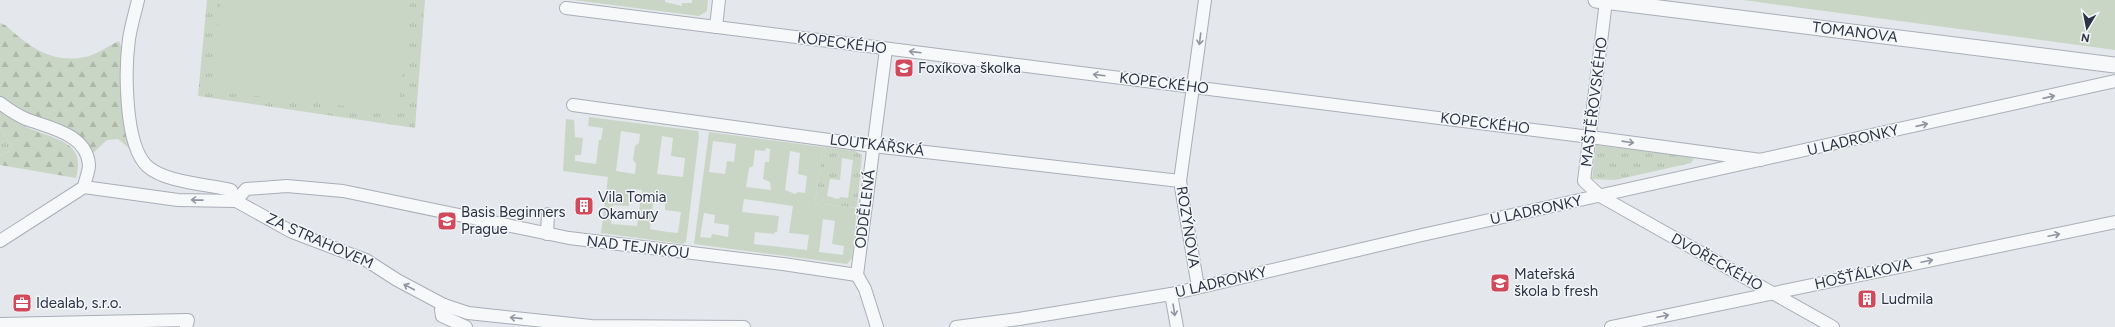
<svg xmlns="http://www.w3.org/2000/svg" width="2115" height="327" font-family="Figtree,sans-serif">
	<style>
		.grass { fill: url(#grass-tufts); fill-rule: evenodd }
		.forest { fill: url(#forest-firs) }
		.green { fill: #c9d6c5; fill-rule: evenodd }
		.lines { fill: none; stroke-linecap: round; stroke-linejoin: round }
		.minor-casing { stroke: #a9aeb7; stroke-width: 14 }
		.tertiary-casing { stroke: #a9aeb7; stroke-width: 17 }
		.minor { stroke: #f7f8fa; stroke-width: 12 }
		.tertiary { stroke: #f7f8fa; stroke-width: 15 }
		.oneway { stroke: #9196a0 }
		.labels { text-anchor: middle; stroke-width: 3; stroke-linejoin: round; paint-order: stroke }
		.street-label { font-size: 15px; fill: #2b3445; stroke: #f4f6f9 }
		.poi-label { font-size: 15px; fill: #2b3445; stroke: #f4f6f9; text-anchor: start }
	</style>
	<defs>
		<pattern id="grass-tufts" width="24" height="20" patternUnits="userSpaceOnUse"><rect width="24" height="20" fill="#c9d6c5"/><path d="M3 7l-1-3M5 7V3M7 7l1-3M15 17l-1-3M17 17v-4M19 17l1-3" fill="none" stroke="#adb8ab"/></pattern>
		<pattern id="forest-firs" width="22" height="20" patternUnits="userSpaceOnUse"><rect width="22" height="20" fill="#c9d6c5"/><path d="M5 1l3.5 6h-7zM16 11l3.5 6h-7z" fill="#adb8ab"/></pattern>
	</defs>
	<rect width="100%" height="100%" fill="#e4e7ec"/>
	<g class="grass">
		<path d="M 207,0 L 425,0 L 415,128 L 198,96 Z"/>
		<path d="M 0,127 L 11,146 L 8,152 L 0,155 Z"/>
		<path d="M 1596,145 L 1690,157 L 1694,159 L 1691,163 L 1615,180 L 1592,179 Z"/>
		<path d="M 823,147 L 855,151 L 862,155 L 857,208 L 815,203 ZM 842,158 L 853,160 L 848,198 L 841,197 L 838,199 L 827,196 L 830,179 L 840,180 Z"/>
	</g>
	<g class="forest">
		<path d="M 0,23 L 5,25 C 29,46 50,64 85,57 C 96,55 108,46 119,41 L 123,51 L 120,84 L 129,148 L 118,139 L 107,140 L 91,155 L 0,99 Z"/>
		<path d="M 0,106 C 8,113 17,123 26,127 C 51,139 88,140 76,178 L 0,165 L 0,155 L 8,152 L 11,146 L 0,127 Z"/>
	</g>
	<g class="green">
		<path d="M 221,0 L 410,0 L 398,112 L 211,91 Z"/>
		<path d="M 573,0 L 665,0 L 665,2 L 682,6 L 682,3 L 692,3 L 692,0 L 708,0 L 707,11 L 699,16 Z"/>
		<path d="M 1743,0 L 2115,0 L 2115,50 Z"/>
		<path d="M 589,117 L 698,131 L 699,136 L 686,242 L 683,244 L 601,233 L 608,177 L 563,171 L 566,119 L 574,120 L 575,137 L 583,138 L 581,155 L 575,155 L 575,161 L 596,164 L 599,140 L 601,140 L 603,128 L 588,126 ZM 621,131 L 640,134 L 639,143 L 635,146 L 633,160 L 636,164 L 635,174 L 616,171 ZM 662,136 L 673,138 L 671,156 L 685,158 L 683,177 L 657,174 ZM 631,189 L 642,190 L 637,226 L 611,224 L 613,205 L 629,206 ZM 655,203 L 665,204 L 665,210 L 681,212 L 678,233 L 668,232 L 667,233 L 667,232 L 650,229 L 653,204 Z"/>
		<path d="M 709,132 L 823,147 L 815,203 L 857,208 L 852,258 L 847,264 L 694,244 ZM 713,141 L 736,144 L 734,162 L 727,161 L 725,174 L 709,172 ZM 766,148 L 770,149 L 769,162 L 765,162 L 763,179 L 770,182 L 771,190 L 746,187 L 749,168 L 753,166 L 755,150 L 765,151 ZM 790,151 L 800,153 L 798,174 L 807,176 L 805,193 L 798,192 L 795,194 L 785,190 ZM 744,199 L 793,206 L 789,233 L 809,235 L 807,250 L 754,244 L 755,232 L 774,234 L 775,232 L 777,232 L 779,216 L 742,212 ZM 704,213 L 715,215 L 714,223 L 729,225 L 728,237 L 712,234 L 711,238 L 700,237 ZM 823,219 L 835,221 L 832,244 L 844,246 L 843,255 L 819,252 Z"/>
	</g>
	<g class="lines">
		<g class="minor-casing">
			<g id="minor">
				<path d="M 138,0 C 135,13 131,26 129,39 C 125,68 124,144 147,166 C 166,183 207,184 231,190 L 236,201"/>
				<path d="M 1606,1 L 1584,181 L 1600,196 L 1833,327"/>
				<path d="M 566,8 L 1590,137 L 1761,160"/>
				<path d="M 716,27 L 719,0"/>
				<path d="M 0,103 C 8,109 17,115 26,119 C 50,128 87,134 89,165 C 89,172 85,180 84,187"/>
				<path d="M 573,105 L 873,146 L 1180,181"/>
				<path d="M 236,201 L 246,189 L 287,186 L 343,191 L 569,238 L 783,264 L 857,275"/>
				<path d="M 547,234 L 548,214"/>
				<path d="M 0,241 L 84,187 L 178,200 L 236,201 L 292,232 L 366,260 L 397,280 L 444,305 L 468,313 L 591,326 L 744,327"/>
				<path d="M 857,275 L 886,49"/>
				<path d="M 857,275 L 865,289 L 877,327"/>
				<path d="M 1198,287 L 1180,181 L 1205,0"/>
				<path d="M 1171,294 L 1177,327"/>
				<path d="M 444,305 L 441,310 L 442,316 L 466,327"/>
				<path d="M 0,324 L 188,320 L 186,327"/>
				<path d="M 956,327 L 1019,319 L 1171,294 L 1422,235 L 2115,81"/>
				<path d="M 1611,327 L 2115,222"/>
			</g>
		</g>
		<g class="tertiary-casing">
			<path id="tertiary" d="M 1596,0 L 2115,65"/>
		</g>
		<use href="#minor" class="minor"/>
		<use href="#tertiary" class="tertiary"/>
	</g>
	<defs><path id="oneway-shaft" d="M-6 0H5M1.5-3L5.5 0L1.5 3" fill="none" stroke-width="1.6" stroke-linecap="round" stroke-linejoin="round"/></defs>
	<g class="oneway">
		<use href="#oneway-shaft" transform="translate(1200 39) rotate(97)"/>
		<use href="#oneway-shaft" transform="translate(915 52) rotate(-173)"/>
		<use href="#oneway-shaft" transform="translate(1099 75) rotate(-173)"/>
		<use href="#oneway-shaft" transform="translate(2049 97) rotate(-13)"/>
		<use href="#oneway-shaft" transform="translate(1922 125) rotate(-13)"/>
		<use href="#oneway-shaft" transform="translate(1628 142) rotate(8)"/>
		<use href="#oneway-shaft" transform="translate(197 200) rotate(-179)"/>
		<use href="#oneway-shaft" transform="translate(2054 235) rotate(-12)"/>
		<use href="#oneway-shaft" transform="translate(1927 261) rotate(-12)"/>
		<use href="#oneway-shaft" transform="translate(409 287) rotate(-152)"/>
		<use href="#oneway-shaft" transform="translate(1174 310) rotate(81)"/>
		<use href="#oneway-shaft" transform="translate(1663 316) rotate(-12)"/>
		<use href="#oneway-shaft" transform="translate(516 318) rotate(-174)"/>
	</g>
	<defs>
		<g id="school-square" transform="scale(1)"><rect x="-9" y="-9" width="18" height="18" rx="4" fill="#d1495b" stroke="#f4f6f9"/><path d="M0-5L7-2L0 1L-7-2ZM-4 1L0 2.5L4 1V4Q0 6-4 4Z" fill="#fff"/></g>
		<g id="building-square" transform="scale(1)"><rect x="-9" y="-9" width="18" height="18" rx="4" fill="#d1495b" stroke="#f4f6f9"/><path d="M-4-6H4V6H1V3H-1V6H-4ZM-2.5-4.3h1.7v1.8h-1.7ZM.8-4.3h1.7v1.8H.8ZM-2.5-1h1.7V.8h-1.7ZM.8-1h1.7V.8H.8Z" fill="#fff"/></g>
		<g id="office-square" transform="scale(1)"><rect x="-9" y="-9" width="18" height="18" rx="4" fill="#d1495b" stroke="#f4f6f9"/><path d="M-6-3h4V-5.5h4V-3h4V5H-6ZM-1-4.5V-3h2v-1.5ZM-6 0V1H6V0Z" fill="#fff"/></g>
	</defs>
	<g fill-rule="evenodd">
		<use href="#school-square" x="904" y="68"/>
		<use href="#building-square" x="584" y="206"/>
		<use href="#school-square" x="447" y="221"/>
		<use href="#school-square" x="1500" y="283"/>
		<use href="#building-square" x="1867" y="299"/>
		<use href="#office-square" x="22" y="303"/>
	</g>
	<g class="labels">
		<g class="street-label">
			<text transform="translate(1855 32) rotate(7)" y="5">TOMANOVA</text>
			<text transform="translate(842 43) rotate(7)" y="5">KOPECKÉHO</text>
			<text transform="translate(1164 83) rotate(7)" y="5">KOPECKÉHO</text>
			<text transform="translate(1594 102) rotate(-83)" y="5">MAŠTĚŘOVSKÉHO</text>
			<text transform="translate(1485 123) rotate(7)" y="5">KOPECKÉHO</text>
			<text transform="translate(1853 140) rotate(-13)" y="5">U LADRONKY</text>
			<text transform="translate(877 145) rotate(7)" y="5">LOUTKÁŘSKÁ</text>
			<text transform="translate(865 209) rotate(-83)" y="5">ODDĚLENÁ</text>
			<text transform="translate(1536 210) rotate(-12)" y="5">U LADRONKY</text>
			<text transform="translate(1188 227) rotate(81)" y="5">ROZÝNOVA</text>
			<text transform="translate(320 241) rotate(24)" y="5">ZA STRAHOVEM</text>
			<text transform="translate(638 247) rotate(7)" y="5">NAD TEJNKOU</text>
			<text transform="translate(1717 262) rotate(29)" y="5">DVOŘECKÉHO</text>
			<text transform="translate(1863 274) rotate(-12)" y="5">HOŠŤÁLKOVA</text>
			<text transform="translate(1221 282) rotate(-13)" y="5">U LADRONKY</text>
		</g>
		<g class="poi-label">
			<text x="918" y="73">Foxíkova školka</text>
			<text x="598" y="202">Vila Tomia<tspan x="598" dy="17">Okamury</tspan></text>
			<text x="461" y="217">Basis Beginners<tspan x="461" dy="17">Prague</tspan></text>
			<text x="1514" y="279">Mateřská<tspan x="1514" dy="17">škola b fresh</tspan></text>
			<text x="1881" y="304">Ludmila</text>
			<text x="36" y="308">Idealab, s.r.o.</text>
		</g>
	</g>
	<g transform="translate(2087 28) rotate(190)" stroke="#f4f6f9" stroke-width="3" paint-order="stroke">
	<path d="M0-3L7 15L0 10L-7 15Z" fill="#2b3445"/>
	<text y="-6" font-size="11" font-weight="bold" text-anchor="middle" fill="#2b3445">N</text>
	</g>
</svg>
